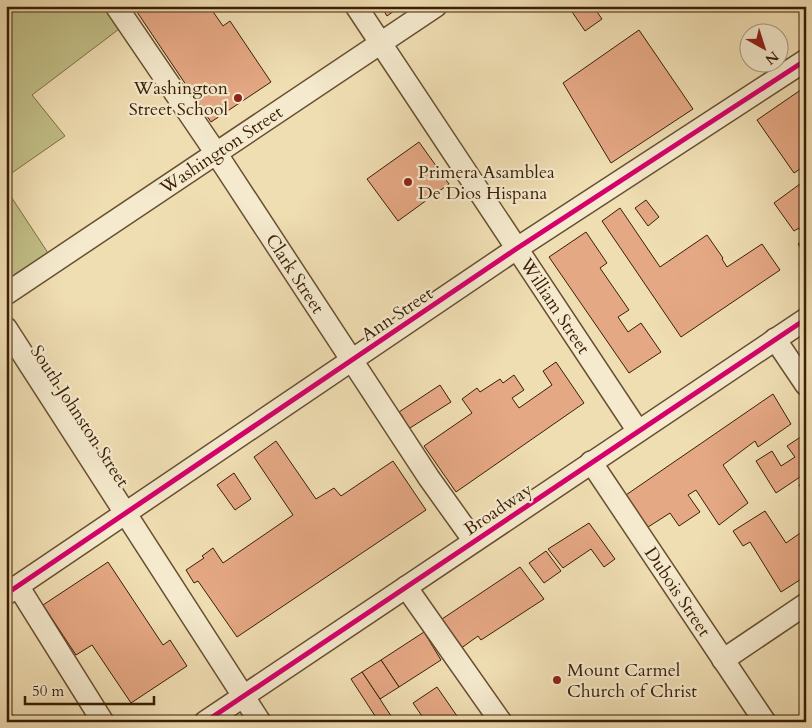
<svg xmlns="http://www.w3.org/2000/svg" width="812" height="728" font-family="Cardo,serif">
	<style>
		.green { fill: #c2bf87; stroke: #7e6f46 }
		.building { fill: #e5a884; stroke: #3a1f06 }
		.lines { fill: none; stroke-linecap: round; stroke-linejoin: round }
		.minor-casing { stroke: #684f31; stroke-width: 24 }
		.minor { stroke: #f5eace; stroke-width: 21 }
		.cycleway-casing { stroke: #f5eace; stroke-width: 8 }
		.cycleway { stroke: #d6006c; stroke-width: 5 }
		.poi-dot { fill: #8f2418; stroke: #f5eace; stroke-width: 2 }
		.labels { text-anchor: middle; stroke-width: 4.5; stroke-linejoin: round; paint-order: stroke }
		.poi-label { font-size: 18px; fill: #3a1f06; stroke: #f5eace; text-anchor: start }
		.street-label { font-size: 18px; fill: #3a1f06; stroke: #f5eace }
	</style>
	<rect width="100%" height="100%" fill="#f0deb3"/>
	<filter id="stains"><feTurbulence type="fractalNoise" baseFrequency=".004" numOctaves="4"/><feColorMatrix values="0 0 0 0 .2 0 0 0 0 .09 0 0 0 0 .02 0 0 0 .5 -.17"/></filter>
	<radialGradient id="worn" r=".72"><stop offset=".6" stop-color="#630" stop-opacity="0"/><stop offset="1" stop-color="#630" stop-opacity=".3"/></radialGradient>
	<g class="green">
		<path d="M 6,6 L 116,6 L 127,23 L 32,95 L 65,136 L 6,177 Z"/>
		<path d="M 6,189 L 54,262 L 6,294 Z"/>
	</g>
	<g class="building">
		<path d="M 133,6 L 209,6 L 223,26 L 230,21 L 271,82 L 211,122 Z"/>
		<path d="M 381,6 L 401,6 L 387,16 Z"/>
		<path d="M 568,6 L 593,6 L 602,19 L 585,31 Z"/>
		<path d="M 639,30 L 693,109 L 611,163 L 563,83 Z"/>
		<path d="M 805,87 L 806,165 L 794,173 L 757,120 Z"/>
		<path d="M 419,142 L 449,184 L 398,221 L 367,179 Z"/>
		<path d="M 800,184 L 805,190 L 806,189 L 806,239 L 799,228 L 794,231 L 774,203 Z"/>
		<path d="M 646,200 L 659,217 L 648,226 L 635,208 Z"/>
		<path d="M 620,208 L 660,267 L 707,235 L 723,258 L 722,259 L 727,267 L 762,244 L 780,270 L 681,337 L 602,221 Z"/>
		<path d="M 586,232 L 607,263 L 600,268 L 629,310 L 618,317 L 628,332 L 641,323 L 661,352 L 629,373 L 549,257 Z"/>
		<path d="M 806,239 L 806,254 L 805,254 L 798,244 Z"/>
		<path d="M 556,362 L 584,403 L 456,492 L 424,446 L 472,413 L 462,399 L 477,388 L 480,392 L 500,379 L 503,383 L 514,375 L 524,390 L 512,398 L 519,408 L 552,385 L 543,371 Z"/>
		<path d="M 440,385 L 451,402 L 410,428 L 405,426 L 402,422 L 403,417 L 399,412 Z"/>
		<path d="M 773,394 L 791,424 L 758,447 L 755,441 L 723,465 L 748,503 L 719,525 L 696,490 L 688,495 L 700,512 L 679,526 L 670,513 L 645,529 L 623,497 Z"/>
		<path d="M 805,434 L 806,473 L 776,493 L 756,461 L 772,451 L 781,466 L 795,457 L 787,446 Z"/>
		<path d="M 276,441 L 316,499 L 334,488 L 341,496 L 393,461 L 426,510 L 237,637 L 198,581 L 194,583 L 186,570 L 204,558 L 202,556 L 213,548 L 223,563 L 293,515 L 254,457 Z"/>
		<path d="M 234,473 L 251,499 L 235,510 L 217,485 Z"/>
		<path d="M 806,480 L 806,496 L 799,485 Z"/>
		<path d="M 765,511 L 786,543 L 806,529 L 806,576 L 781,592 L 750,542 L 743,546 L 733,531 Z"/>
		<path d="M 589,523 L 615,559 L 604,567 L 591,549 L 563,568 L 548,549 Z"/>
		<path d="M 546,551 L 561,571 L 544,583 L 529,563 Z"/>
		<path d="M 108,562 L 163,645 L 170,640 L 187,666 L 131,703 L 92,645 L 76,655 L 43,605 Z"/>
		<path d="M 520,567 L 544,599 L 481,640 L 478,636 L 460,649 L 439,621 Z"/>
		<path d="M 424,632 L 441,660 L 399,687 L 381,660 Z"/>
		<path d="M 381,660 L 399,687 L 380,699 L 362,672 Z"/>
		<path d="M 362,672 L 380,699 L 395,722 L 379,722 L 351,679 Z"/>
		<path d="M 437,687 L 457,716 L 448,722 L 426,722 L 413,703 Z"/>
		<path d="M 6,705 L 17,722 L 6,722 Z"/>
	</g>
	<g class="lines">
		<g class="minor-casing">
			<g id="minor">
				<path id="s1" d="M 116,6 L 216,153 L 429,478 L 474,541"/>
				<path id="s2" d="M 356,6 L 638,431"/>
				<path id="s3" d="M 6,294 L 436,6"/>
				<path d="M 6,328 L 260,722"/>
				<path d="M 775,339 L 806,385"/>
				<path id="s4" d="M 591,462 L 765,722"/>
				<path d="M 18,586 L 103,722"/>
				<path d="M 406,587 L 501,722"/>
				<path d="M 6,594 L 516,249 L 806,60"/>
				<path d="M 723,660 L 806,604"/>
				<path d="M 205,722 L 806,319"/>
			</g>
		</g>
		<use href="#minor" class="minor"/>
		<g class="cycleway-casing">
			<g id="cycleway">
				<path d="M 6,594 L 516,249 L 806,60"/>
				<path d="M 205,722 L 806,319"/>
			</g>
		</g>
		<use href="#cycleway" class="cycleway"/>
	</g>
	<g class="poi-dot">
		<circle cx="238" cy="98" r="5"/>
		<circle cx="408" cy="182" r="5"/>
		<circle cx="557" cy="680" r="5"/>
	</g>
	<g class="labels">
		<g class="poi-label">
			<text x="228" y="94" text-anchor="end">Washington<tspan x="228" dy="21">Street School</tspan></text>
			<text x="418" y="178">Primera Asamblea<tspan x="418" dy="21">De Dios Hispana</tspan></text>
			<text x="567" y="676">Mount Carmel<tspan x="567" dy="21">Church of Christ</tspan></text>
		</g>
		<g class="street-label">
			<text dy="6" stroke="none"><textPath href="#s3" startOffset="259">Washington Street</textPath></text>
			<text dy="6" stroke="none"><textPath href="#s1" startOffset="322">Clark Street</textPath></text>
			<text dy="6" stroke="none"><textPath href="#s2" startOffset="360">William Street</textPath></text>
			<text transform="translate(397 314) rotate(-34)" y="6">Ann Street</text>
			<text transform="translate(80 416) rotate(57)" y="6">South Johnston Street</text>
			<text transform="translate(498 509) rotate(-34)" y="6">Broadway</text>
			<text dy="6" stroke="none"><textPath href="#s4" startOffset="156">Dubois Street</textPath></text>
		</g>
	</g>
	<rect width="812" height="728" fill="none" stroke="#f0deb3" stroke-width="25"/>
	<rect x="8" y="8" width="797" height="713" fill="none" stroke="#3a1f06" stroke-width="2.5"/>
	<rect x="12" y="12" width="787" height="703" fill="none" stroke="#3a1f06"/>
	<g transform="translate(764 48) rotate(141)"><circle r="24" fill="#f5eace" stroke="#aa997e"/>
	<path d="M0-4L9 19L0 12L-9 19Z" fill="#8f2418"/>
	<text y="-8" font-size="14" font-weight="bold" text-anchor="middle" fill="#3a1f06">N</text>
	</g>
	<path d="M25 696v8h129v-8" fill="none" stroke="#3a1f06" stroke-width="2.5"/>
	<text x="32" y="696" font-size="15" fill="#3a1f06" stroke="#f5eace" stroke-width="4" paint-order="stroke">50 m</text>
	<rect width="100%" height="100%" filter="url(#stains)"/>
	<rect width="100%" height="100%" fill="url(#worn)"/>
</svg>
